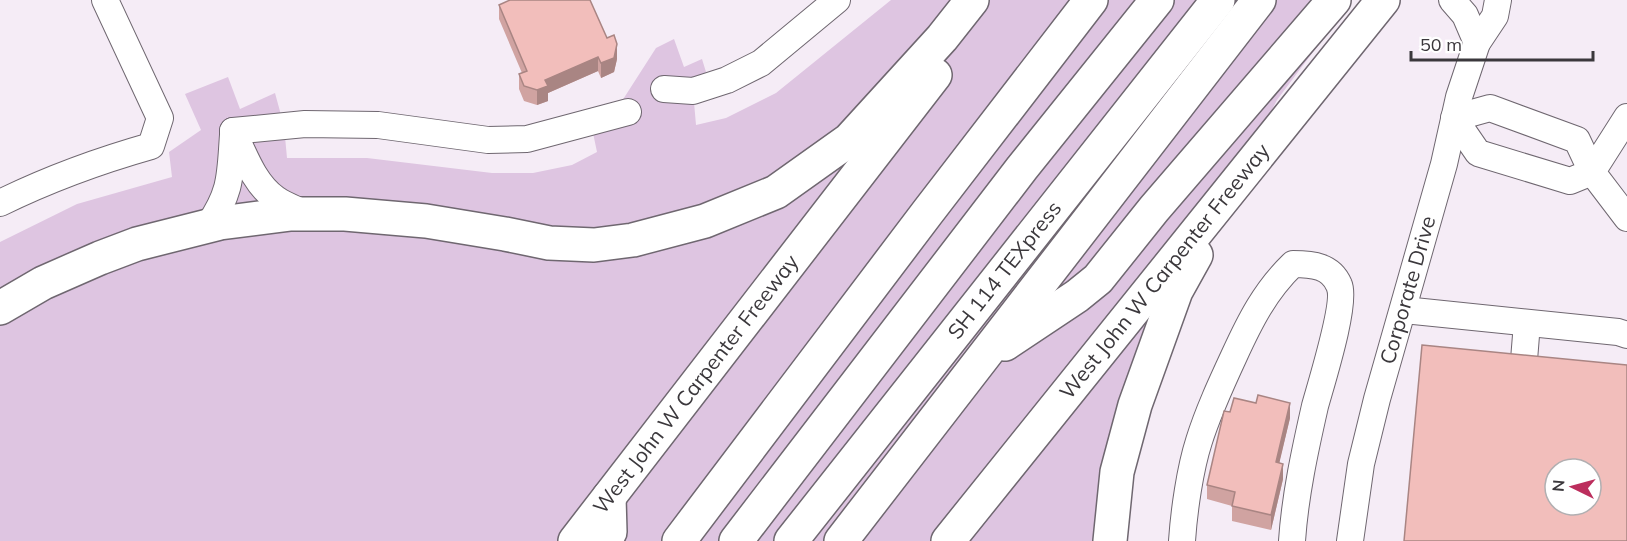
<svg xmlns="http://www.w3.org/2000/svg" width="1627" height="541" font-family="Mulish,sans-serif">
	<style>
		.green { fill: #dec5e1 }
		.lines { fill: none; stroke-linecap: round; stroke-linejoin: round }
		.minor-casing { stroke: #6f6770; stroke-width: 28 }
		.major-casing { stroke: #6f6770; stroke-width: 36 }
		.highway-casing { stroke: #6f6770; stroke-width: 36 }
		.minor { stroke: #fff; stroke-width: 26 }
		.major { stroke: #fff; stroke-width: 33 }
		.highway { stroke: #fff; stroke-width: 33 }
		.wall { fill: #d0a3a1 }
		.shaded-wall { fill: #a98583 }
		.building { fill: #f2bebb; stroke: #a98583; stroke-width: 1.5; fill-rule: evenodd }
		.labels { text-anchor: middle; stroke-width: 4.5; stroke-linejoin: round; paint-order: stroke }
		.street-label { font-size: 21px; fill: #3b383c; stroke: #fff }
	</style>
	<rect width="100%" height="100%" fill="#f5ecf6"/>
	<path class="green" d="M 891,0 L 1352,0 L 1277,100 L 1141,360 L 1097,541 L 0,541 L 0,242 L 77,204 L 172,177 L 169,152 L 201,130 L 185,94 L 228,77 L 240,109 L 275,93 L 284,126 L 287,158 L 367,158 L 492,173 L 533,173 L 572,165 L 597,152 L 593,133 L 613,115 L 656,48 L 674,39 L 684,67 L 702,59 L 706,72 L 697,78 L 693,91 L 696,125 L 726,118 L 776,93 Z"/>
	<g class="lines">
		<g class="minor-casing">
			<g id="minor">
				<path d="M 1452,0 L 1465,15 L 1477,43"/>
				<path d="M 664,89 L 693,91 L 727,80 L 761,63 L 837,0"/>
				<path d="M 1490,108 L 1577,140 L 1592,172 L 1570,181 L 1478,153 L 1454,118 Z"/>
				<path d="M 1627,117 L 1592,172 L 1627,218"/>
				<path d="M 233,131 L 305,124 L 378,125 L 488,140 L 527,139 L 628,112"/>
				<path d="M 233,131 C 244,154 254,184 276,199 C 284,205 296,209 306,214"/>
				<path d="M 0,203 C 49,179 98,161 151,146 L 160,118 L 105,0"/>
				<path d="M 208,226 C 232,191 230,175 233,135"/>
				<path d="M 1404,310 L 1618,332 L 1627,335"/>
				<path d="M 1524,360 L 1527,323"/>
				<path d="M 1182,541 C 1184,511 1190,469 1199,441 C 1208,412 1221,384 1234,356 C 1250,321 1265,291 1293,264 C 1313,264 1331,266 1339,285 C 1347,302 1321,384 1315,406 C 1305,450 1295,496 1292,541"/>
				<path id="s1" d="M 1350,541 L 1361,464 L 1377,399 L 1444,164 L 1459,97 L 1477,43 L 1495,16 L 1498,0"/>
			</g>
		</g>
		<g class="major-casing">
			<g id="major">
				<path d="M 0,308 L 43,283 L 100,258 L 137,244 L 220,223 L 291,214 L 345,214 L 426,221 L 505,234 L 549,243 L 594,245 L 633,240 L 705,221 L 776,192 L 849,140 L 942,38 L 972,0"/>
				<path id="s2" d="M 575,541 L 935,75"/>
				<path id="s3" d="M 948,541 L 1383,0"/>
				<path d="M 1110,541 L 1117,472 L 1135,405 L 1176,291 L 1196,255"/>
			</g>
		</g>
		<g class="highway-casing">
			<g id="highway">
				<path d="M 1005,344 L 1077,296 L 1098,279 L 1154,209 L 1334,0"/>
				<path d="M 604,541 L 610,532 L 609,497"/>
				<path d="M 679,541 L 927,213 L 1091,0"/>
				<path d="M 736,541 L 1022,168 L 1157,0"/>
				<path id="s4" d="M 791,541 L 1218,0"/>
				<path d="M 841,541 L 1259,0"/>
			</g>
		</g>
		<use href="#minor" class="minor"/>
		<use href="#major" class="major"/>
		<use href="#highway" class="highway"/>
	</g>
	<g class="wall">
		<path d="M 499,5 L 607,38 L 617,59 L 614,72 L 601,78 L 598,71 L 548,93 L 548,101 L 537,105 L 524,101 L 519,89 L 519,74 L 522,73 L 499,19 Z"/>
		<path d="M 1230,412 L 1290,418 L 1279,463 L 1283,479 L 1271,530 L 1232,521 L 1232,506 L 1207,499 L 1207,485 Z"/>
	</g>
	<g class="shaded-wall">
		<path d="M 617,44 L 617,59 L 614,72 L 601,78 L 601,63 Z"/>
		<path d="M 598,57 L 598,71 L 548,93 L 548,101 L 537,105 L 537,90 L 545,80 Z"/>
		<path d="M 1290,403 L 1290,418 L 1276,477 L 1276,462 Z"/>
		<path d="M 1283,464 L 1283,479 L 1271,530 L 1271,515 Z"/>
	</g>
	<g class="building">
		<path d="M 510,0 L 590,0 L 607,38 L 614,35 L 617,44 L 614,58 L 601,63 L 598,57 L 545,80 L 548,86 L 537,90 L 524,86 L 519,74 L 527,71 L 499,5 Z"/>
		<path d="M 1422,345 L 1627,365 L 1627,541 L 1404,541 ZM 1555,469 L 1591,469 L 1591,505 L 1555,505 Z"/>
		<path d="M 1258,395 L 1290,403 L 1276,462 L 1283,464 L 1271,515 L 1232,506 L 1235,492 L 1207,485 L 1224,411 L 1230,412 L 1234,398 L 1256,403 Z"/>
	</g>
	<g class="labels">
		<g class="street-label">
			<text dy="7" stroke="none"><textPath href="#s3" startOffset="346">West John W Carpenter Freeway</textPath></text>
			<text dy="7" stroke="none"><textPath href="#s4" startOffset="345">SH 114 TEXpress</textPath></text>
			<text dy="7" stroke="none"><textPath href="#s1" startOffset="258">Corporate Drive</textPath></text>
			<text dy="7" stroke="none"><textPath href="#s2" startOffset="198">West John W Carpenter Freeway</textPath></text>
		</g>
	</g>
	<g transform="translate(1573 487) rotate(275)"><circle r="28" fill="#ffffff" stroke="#b1afb1" stroke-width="1.5"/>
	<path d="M0-4.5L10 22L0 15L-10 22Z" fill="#bc2e5d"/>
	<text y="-9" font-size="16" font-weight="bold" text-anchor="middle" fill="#3b383c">N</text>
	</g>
	<path d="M1411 51v9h182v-9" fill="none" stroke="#3b383c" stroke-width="3"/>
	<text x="1420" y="51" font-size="18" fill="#3b383c" stroke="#ffffff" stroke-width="4.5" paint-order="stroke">50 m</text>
</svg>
